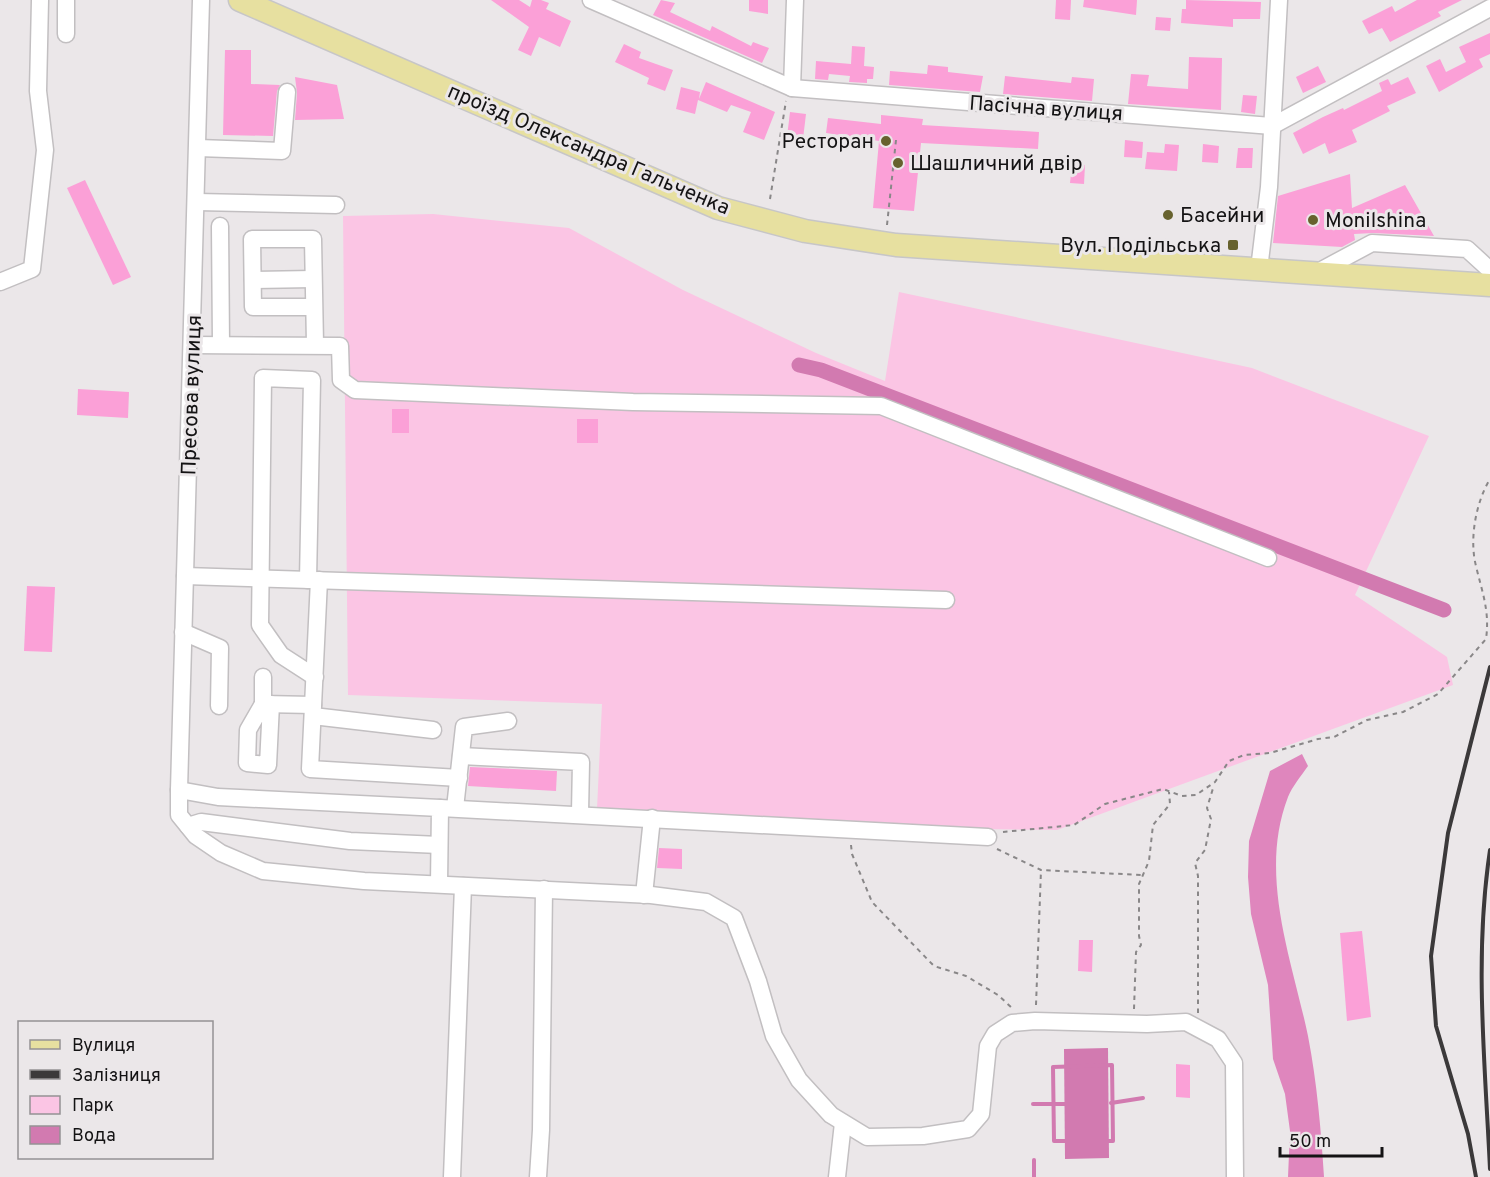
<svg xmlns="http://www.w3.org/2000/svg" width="1490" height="1177" font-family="Overpass,sans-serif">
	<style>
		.green { fill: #fbc5e4 }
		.forest { fill: #df86bd }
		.water { fill: #d27ab0 }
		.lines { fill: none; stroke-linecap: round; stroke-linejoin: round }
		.stream { stroke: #d27ab0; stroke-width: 4 }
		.canal { stroke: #d27ab0; stroke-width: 15 }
		.building { fill: #fba0d7 }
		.minor-casing { stroke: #c2bfc1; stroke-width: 19 }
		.major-casing { stroke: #c7c6c7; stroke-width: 25 }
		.path { stroke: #898788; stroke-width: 2; stroke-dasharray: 4.5 4.5; stroke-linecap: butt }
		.minor { stroke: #fff; stroke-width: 16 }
		.major { stroke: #e7e0a0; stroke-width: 22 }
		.rail { stroke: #3b393a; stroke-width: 4 }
		.poi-dot { fill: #67622e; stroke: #ebe7e9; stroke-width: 2 }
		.labels { text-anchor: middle; stroke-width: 6; stroke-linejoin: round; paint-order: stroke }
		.street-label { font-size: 21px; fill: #141314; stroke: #ebe7e9 }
		.poi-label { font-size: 21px; fill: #141314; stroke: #ebe7e9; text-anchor: start }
	</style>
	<rect width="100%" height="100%" fill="#ebe7e9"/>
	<path class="green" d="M 433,214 L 569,228 L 683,290 L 816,353 L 885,381 L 899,292 L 1252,368 L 1429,436 L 1355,595 L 1447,657 L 1453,685 L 1057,830 L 895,828 L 597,809 L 602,704 L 348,695 L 343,216 Z"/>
	<path class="forest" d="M 1302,754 L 1308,766 C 1301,776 1292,787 1288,797 C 1258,875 1292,959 1308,1036 C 1317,1083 1321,1129 1324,1177 L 1288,1177 L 1290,1131 L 1285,1094 L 1273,1059 L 1268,985 L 1251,914 L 1248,877 L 1249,841 L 1270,771 Z"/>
	<path class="water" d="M 1108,1048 L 1109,1158 L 1065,1159 L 1064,1049 Z"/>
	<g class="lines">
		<g class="stream">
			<path d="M 1112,1065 L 1113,1141 L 1054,1141 L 1053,1067 Z"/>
			<path d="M 1111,1103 L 1143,1098"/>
			<path d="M 1033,1104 L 1068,1104"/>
			<path d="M 1034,1160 L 1034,1177"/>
		</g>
		<path class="canal" d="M 799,365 L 821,370 L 1444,610"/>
	</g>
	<g class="building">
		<path d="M 491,0 L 519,0 L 530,7 L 532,0 L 541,0 L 549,3 L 546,9 L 571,21 L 560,47 L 539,37 L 531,56 L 518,50 L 529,27 Z"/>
		<path d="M 661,0 L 675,3 L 670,12 L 710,31 L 712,26 L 751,46 L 753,42 L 769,48 L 762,63 L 653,15 Z"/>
		<path d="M 749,0 L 768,0 L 768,14 L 749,11 Z"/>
		<path d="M 1056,0 L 1071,0 L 1070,20 L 1055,19 Z"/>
		<path d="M 1084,0 L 1137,0 L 1136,15 L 1083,7 Z"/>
		<path d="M 1186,0 L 1261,2 L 1260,19 L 1233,19 L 1233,27 L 1181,23 L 1182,9 L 1186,9 Z"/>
		<path d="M 1417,0 L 1462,0 L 1438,12 L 1441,16 L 1390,42 L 1382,28 L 1369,34 L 1362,21 L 1392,6 L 1395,12 Z"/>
		<path d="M 1156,17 L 1171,18 L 1170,31 L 1155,30 Z"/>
		<path d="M 1490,33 L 1490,54 L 1479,59 L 1483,67 L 1439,92 L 1426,66 L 1440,59 L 1446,72 L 1466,62 L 1459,47 Z"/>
		<path d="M 624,44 L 641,52 L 639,58 L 673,70 L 665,91 L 647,84 L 649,78 L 615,62 Z"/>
		<path d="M 852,46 L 865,47 L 864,66 L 874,67 L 873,79 L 867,79 L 867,83 L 849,82 L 850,76 L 829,74 L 828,80 L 815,79 L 816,61 L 851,64 Z"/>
		<path d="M 225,50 L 251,50 L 251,84 L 280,85 L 277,91 L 273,136 L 223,135 Z"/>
		<path d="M 1189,57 L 1222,58 L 1221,110 L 1128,104 L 1131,74 L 1149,75 L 1147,86 L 1188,89 Z"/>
		<path d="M 928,65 L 948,67 L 948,72 L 983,76 L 980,92 L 889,85 L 890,71 L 927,74 Z"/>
		<path d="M 1318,66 L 1326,82 L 1303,93 L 1296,77 Z"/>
		<path d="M 1005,76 L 1071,83 L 1072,77 L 1094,79 L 1092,101 L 1003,94 Z"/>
		<path d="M 295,77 L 337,85 L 344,119 L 295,120 L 297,93 Z"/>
		<path d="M 1408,77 L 1416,93 L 1387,106 L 1390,111 L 1352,130 L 1357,142 L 1329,154 L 1325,143 L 1303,154 L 1293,133 L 1323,117 L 1343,108 L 1344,110 L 1382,91 L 1379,83 L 1388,79 L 1391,85 Z"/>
		<path d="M 706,82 L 775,112 L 764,140 L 743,132 L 751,112 L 731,105 L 727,112 L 698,100 L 695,114 L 676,109 L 681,87 L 700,92 L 699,99 Z"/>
		<path d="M 1243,95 L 1257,96 L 1255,114 L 1241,112 Z"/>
		<path d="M 790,112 L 806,114 L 803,139 L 787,137 Z"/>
		<path d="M 881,115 L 923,119 L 922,125 L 1039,132 L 1038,149 L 921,143 L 914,211 L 873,208 L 879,141 L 826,133 L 828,118 L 881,124 Z"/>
		<path d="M 1125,140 L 1143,142 L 1142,158 L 1124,157 Z"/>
		<path d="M 1165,144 L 1179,145 L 1177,171 L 1145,169 L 1147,152 L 1164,153 Z"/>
		<path d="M 1203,144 L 1219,146 L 1218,163 L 1202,162 Z"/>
		<path d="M 1238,148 L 1253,148 L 1252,168 L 1236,168 Z"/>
		<path d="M 1072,164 L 1085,165 L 1084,184 L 1070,183 Z"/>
		<path d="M 1350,174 L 1352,208 L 1405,185 L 1434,236 L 1373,233 L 1354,234 L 1355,240 L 1342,247 L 1273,243 L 1278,196 Z"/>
		<path d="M 85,180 L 131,277 L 113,285 L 67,188 Z"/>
		<path d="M 78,389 L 129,392 L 128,418 L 77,415 Z"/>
		<rect x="392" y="409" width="17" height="24"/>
		<rect x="577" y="419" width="21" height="24"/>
		<path d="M 27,586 L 55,587 L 52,652 L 24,651 Z"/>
		<path d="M 470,767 L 557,771 L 556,791 L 468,786 Z"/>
		<path d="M 659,848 L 682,849 L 682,869 L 657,868 Z"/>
		<path d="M 1362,931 L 1371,1017 L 1347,1021 L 1340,933 Z"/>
		<path d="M 1079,940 L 1093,940 L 1092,972 L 1078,971 Z"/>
		<path d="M 1176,1064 L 1190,1065 L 1190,1098 L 1176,1097 Z"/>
	</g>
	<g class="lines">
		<g class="minor-casing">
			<g id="minor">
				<path d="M 201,0 L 179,790 L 179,815 L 196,836 L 221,853 L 263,871 L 364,881 L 651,895 L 706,902 L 734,918 L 758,981 L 774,1036 L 799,1080 L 831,1115 L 867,1137 L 923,1136 L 968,1129 L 981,1114 L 988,1046 L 995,1034 L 1012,1023 L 1035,1021 L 1147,1024 L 1186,1022 L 1218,1039 L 1234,1063 L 1235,1177"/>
				<path d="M 591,0 L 792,88 L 1272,126 L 1490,8"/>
				<path d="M 66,34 L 66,0"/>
				<path d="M 792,88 L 795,0"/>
				<path d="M 198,148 L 282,151 L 287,92"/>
				<path d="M 197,202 L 336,205"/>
				<path d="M 220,226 L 221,344"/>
				<path d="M 1259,269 L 1269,187 L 1279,0"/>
				<path d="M 1316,273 L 1372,243 L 1467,249 L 1490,270"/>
				<path d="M 253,280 L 313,279"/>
				<path d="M 0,282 L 32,269 L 45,150 L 38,91 L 40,0"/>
				<path d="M 314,307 L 253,307 L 252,239 L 313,239 L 315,344"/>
				<path d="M 192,345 L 340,346 L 341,380 L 355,390 L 633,402 L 881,406 L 1268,558"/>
				<path d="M 185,576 L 946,600"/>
				<path d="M 308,580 L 312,380 L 263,378 L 260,625 L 281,655 L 315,677"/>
				<path d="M 319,580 L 310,769 L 459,778"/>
				<path d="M 183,632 L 220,648 L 219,706"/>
				<path d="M 263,677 L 263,704 L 313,705"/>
				<path d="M 263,704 L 248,730 L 247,763 L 268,765 L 271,704"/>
				<path d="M 313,716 L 433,730"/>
				<path d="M 461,756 L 581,762 L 580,813"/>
				<path d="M 179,790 L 218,797 L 440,808 L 439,884"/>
				<path d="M 440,808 L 988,837"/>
				<path d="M 455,808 L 464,727 L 508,721"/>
				<path d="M 188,826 L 201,822 L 350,841 L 439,845"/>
				<path d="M 644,895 L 652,818"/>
				<path d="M 452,1177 L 463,886"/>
				<path d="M 538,1177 L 541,1130 L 544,889"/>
				<path d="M 837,1177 L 843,1123"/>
			</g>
		</g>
		<g class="major-casing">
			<path id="major" d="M 240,0 L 718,208 L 805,231 L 896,245 L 1490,285"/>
		</g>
		<g class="path">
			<path d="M 770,199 L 786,101"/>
			<path d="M 887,225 L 896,140"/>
			<path d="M 1003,832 L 1074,825 L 1105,804 L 1163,789 L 1182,796 L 1196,795 L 1215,782 L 1229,761 L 1244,755 L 1270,753 L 1318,739 L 1334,737 L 1367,720 L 1403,712 L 1438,694 L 1486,639 C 1490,611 1482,592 1476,566 C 1469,539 1476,502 1490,479"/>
			<path d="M 851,845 L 852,854 L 872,902 L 934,966 L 966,976 L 998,995 L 1012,1008"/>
			<path d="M 997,849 L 1041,870 L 1141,875"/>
			<path d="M 1036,1005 L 1041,870"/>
			<path d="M 1134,1009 L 1136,952 L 1141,945 L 1139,936 L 1139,884 L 1149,861 L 1153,825 L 1170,804 L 1169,792"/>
			<path d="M 1198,1013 L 1198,876 L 1195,863 L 1205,850 L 1211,819 L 1207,808 L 1214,785"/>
		</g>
		<use href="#minor" class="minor"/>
		<use href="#major" class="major"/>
		<g class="rail">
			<path d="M 1490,850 C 1474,956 1485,1062 1490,1169"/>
			<path d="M 1476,1177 L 1468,1134 L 1436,1026 L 1431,956 L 1448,833 L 1490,667"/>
		</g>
	</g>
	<g class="poi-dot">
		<circle cx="886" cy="141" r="6"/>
		<circle cx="898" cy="163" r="6"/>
		<circle cx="1168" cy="215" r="6"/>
		<circle cx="1313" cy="220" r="6"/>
		<rect x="1227" y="239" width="12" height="12" rx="3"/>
	</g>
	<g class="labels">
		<g class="street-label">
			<text transform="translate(1046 108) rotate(4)" y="7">Пасічна вулиця</text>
			<text transform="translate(589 149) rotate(23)" y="7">проїзд Олександра Гальченка</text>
			<text transform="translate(191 395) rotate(-88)" y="7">Пресова вулиця</text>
		</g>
		<g class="poi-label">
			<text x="874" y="148" text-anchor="end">Ресторан</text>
			<text x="910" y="170">Шашличний двір</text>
			<text x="1180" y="222">Басейни</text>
			<text x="1325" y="227">Monilshina</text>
			<text x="1221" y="252" text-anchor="end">Вул. Подільська</text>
		</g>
	</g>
	<rect x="18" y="1021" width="195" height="138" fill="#ebe7e9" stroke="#959294" stroke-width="1.5"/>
	<rect x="30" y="1040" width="30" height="9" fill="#e7e0a0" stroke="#959294" stroke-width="1.5"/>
	<text x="72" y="1051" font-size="18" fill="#141314">Вулиця</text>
	<rect x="30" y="1070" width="30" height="9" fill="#3b393a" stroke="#959294" stroke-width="1.5"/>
	<text x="72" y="1081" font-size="18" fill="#141314">Залізниця</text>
	<rect x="30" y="1096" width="30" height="18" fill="#fbc5e4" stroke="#959294" stroke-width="1.5"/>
	<text x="72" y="1111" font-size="18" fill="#141314">Парк</text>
	<rect x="30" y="1126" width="30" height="18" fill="#d27ab0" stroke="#959294" stroke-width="1.5"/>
	<text x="72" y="1141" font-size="18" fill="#141314">Вода</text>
	<path d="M1280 1147v9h102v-9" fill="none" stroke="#141314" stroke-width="3"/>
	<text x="1289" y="1147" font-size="18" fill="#141314" stroke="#ebe7e9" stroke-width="4.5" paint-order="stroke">50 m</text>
</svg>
